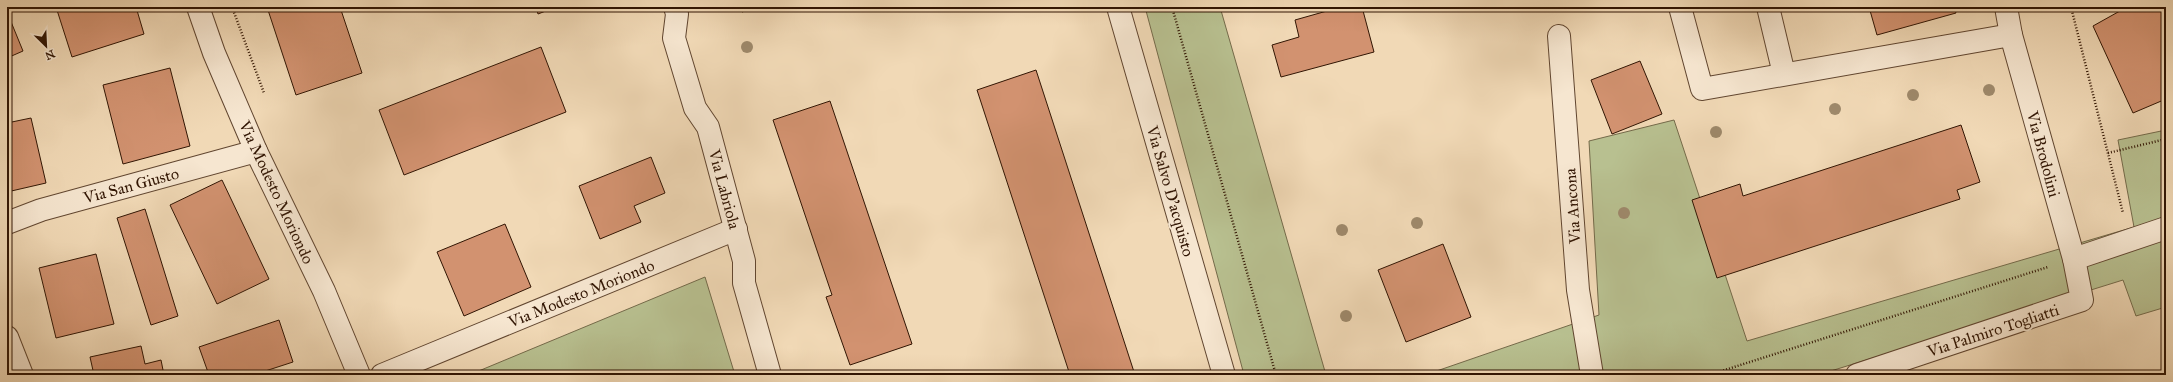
<svg xmlns="http://www.w3.org/2000/svg" width="2173" height="382" font-family="'IM FELL Great Primer',serif">
	<style>
		.green { fill: #b8c090; stroke: #746a4a }
		.building { fill: #d29270; stroke: #311503 }
		.lines { fill: none; stroke-linecap: round; stroke-linejoin: round }
		.minor-casing { stroke: #614630; stroke-width: 24 }
		.path { stroke: #311503; stroke-width: 2.5; stroke-dasharray: 1 2; stroke-linecap: butt }
		.minor { stroke: #f6e6d0; stroke-width: 22 }
		.tree { fill: #9e896b }
		.labels { text-anchor: middle; stroke-width: 4; stroke-linejoin: round; paint-order: stroke }
		.street-label { font-size: 16px; fill: #311503; stroke: #f6e6d0 }
	</style>
	<rect width="100%" height="100%" fill="#f1d9b6"/>
	<filter id="stains"><feTurbulence type="fractalNoise" baseFrequency=".005" numOctaves="4"/><feColorMatrix values="0 0 0 0 .2 0 0 0 0 .09 0 0 0 0 .02 0 0 0 .5 -.17"/></filter>
	<radialGradient id="worn" r=".72"><stop offset=".6" stop-color="#630" stop-opacity="0"/><stop offset="1" stop-color="#630" stop-opacity=".3"/></radialGradient>
	<g class="green">
		<path d="M 1145,7 L 1220,7 L 1326,375 L 1231,375 L 1243,371 Z"/>
		<path d="M 1674,120 L 1747,341 L 2134,227 L 2118,140 L 2166,130 L 2166,307 L 2136,316 L 2123,280 L 1818,375 L 1425,375 L 1599,315 L 1589,141 Z"/>
		<path d="M 705,277 L 735,375 L 469,375 Z"/>
	</g>
	<g class="building">
		<path d="M 56,7 L 136,7 L 144,34 L 72,57 Z"/>
		<path d="M 267,7 L 340,7 L 362,73 L 296,95 Z"/>
		<path d="M 536,7 L 556,7 L 538,14 Z"/>
		<path d="M 741,7 L 758,7 L 742,12 Z"/>
		<path d="M 1341,7 L 1362,7 L 1374,52 L 1281,77 L 1272,45 L 1299,37 L 1295,20 Z"/>
		<path d="M 1869,7 L 1954,7 L 1956,13 L 1877,35 Z"/>
		<path d="M 2127,7 L 2166,7 L 2166,99 L 2133,113 L 2093,26 Z"/>
		<path d="M 7,12 L 23,51 L 7,58 Z"/>
		<path d="M 541,47 L 566,112 L 404,175 L 379,110 Z"/>
		<path d="M 1640,61 L 1662,114 L 1612,134 L 1591,80 Z"/>
		<path d="M 170,68 L 190,146 L 123,164 L 103,85 Z"/>
		<path d="M 1036,70 L 1135,375 L 1070,375 L 977,90 Z"/>
		<path d="M 830,101 L 912,344 L 850,365 L 826,297 L 832,295 L 773,120 Z"/>
		<path d="M 31,118 L 46,183 L 7,192 L 7,123 Z"/>
		<path d="M 1961,125 L 1980,182 L 1957,190 L 1960,199 L 1717,278 L 1692,200 L 1740,184 L 1743,196 Z"/>
		<path d="M 651,157 L 665,193 L 634,206 L 641,222 L 600,239 L 579,186 Z"/>
		<path d="M 222,180 L 269,279 L 217,304 L 170,205 Z"/>
		<path d="M 145,209 L 178,316 L 151,325 L 117,218 Z"/>
		<path d="M 505,224 L 531,287 L 464,316 L 437,252 Z"/>
		<path d="M 1443,244 L 1471,317 L 1406,342 L 1378,270 Z"/>
		<path d="M 96,254 L 114,324 L 56,338 L 39,268 Z"/>
		<path d="M 279,320 L 293,362 L 253,375 L 209,375 L 199,347 Z"/>
		<path d="M 141,346 L 145,364 L 161,360 L 164,375 L 94,375 L 90,357 Z"/>
	</g>
	<g class="lines">
		<g class="minor-casing">
			<g id="minor">
				<path d="M 198,7 L 214,53 L 256,151 L 324,291 L 359,375"/>
				<path d="M 675,7 L 677,14 L 674,38 L 695,108 L 708,127 L 744,261 L 744,283 L 770,375"/>
				<path d="M 1118,7 L 1224,375"/>
				<path d="M 1680,7 L 1702,89 L 2011,35"/>
				<path d="M 1768,7 L 1784,74"/>
				<path d="M 1559,36 L 1578,290 L 1592,375"/>
				<path d="M 7,223 L 41,210 L 256,151"/>
				<path d="M 2074,259 L 2166,228"/>
				<path d="M 7,337 L 22,375"/>
				<path d="M 382,375 L 736,229"/>
				<path d="M 1857,375 L 2082,300 L 2074,259 L 2011,35 L 2006,7"/>
			</g>
		</g>
		<g class="path">
			<path d="M 232,7 L 264,93"/>
			<path d="M 1172,7 L 1276,375"/>
			<path d="M 2071,7 L 2123,213"/>
			<path d="M 2108,153 L 2166,139"/>
			<path d="M 1709,375 L 2048,267"/>
		</g>
		<use href="#minor" class="minor"/>
	</g>
	<g class="tree">
		<circle cx="747" cy="47" r="6"/>
		<circle cx="1989" cy="90" r="6"/>
		<circle cx="1913" cy="95" r="6"/>
		<circle cx="1835" cy="109" r="6"/>
		<circle cx="1716" cy="132" r="6"/>
		<circle cx="1624" cy="213" r="6"/>
		<circle cx="1417" cy="223" r="6"/>
		<circle cx="1342" cy="230" r="6"/>
		<circle cx="1346" cy="316" r="6"/>
	</g>
	<g class="labels">
		<g class="street-label">
			<text transform="translate(2044 154) rotate(75)" y="6">Via Brodolini</text>
			<text transform="translate(131 185) rotate(-15)" y="6">Via San Giusto</text>
			<text transform="translate(725 189) rotate(75)" y="6">Via Labriola</text>
			<text transform="translate(1171 191) rotate(74)" y="6">Via Salvo D'acquisto</text>
			<text transform="translate(277 192) rotate(65)" y="6">Via Modesto Moriondo</text>
			<text transform="translate(1572 206) rotate(-94)" y="6">Via Ancona</text>
			<text transform="translate(581 293) rotate(-22)" y="6">Via Modesto Moriondo</text>
			<text transform="translate(1993 330) rotate(-18)" y="6">Via Palmiro Togliatti</text>
		</g>
	</g>
	<rect width="2173" height="382" fill="none" stroke="#f1d9b6" stroke-width="24"/>
	<rect x="8" y="8" width="2157" height="366" fill="none" stroke="#311503" stroke-width="2"/>
	<rect x="12" y="12" width="2149" height="358" fill="none" stroke="#311503"/>
	<g transform="translate(46 46) rotate(156)" stroke="#f6e6d0" stroke-width="3" paint-order="stroke">
	<path d="M0-3L7 15L0 10L-7 15Z" fill="#311503"/>
	<text y="-6" font-size="11" font-weight="bold" text-anchor="middle" fill="#311503">N</text>
	</g>
	<rect width="100%" height="100%" filter="url(#stains)"/>
	<rect width="100%" height="100%" fill="url(#worn)"/>
</svg>
